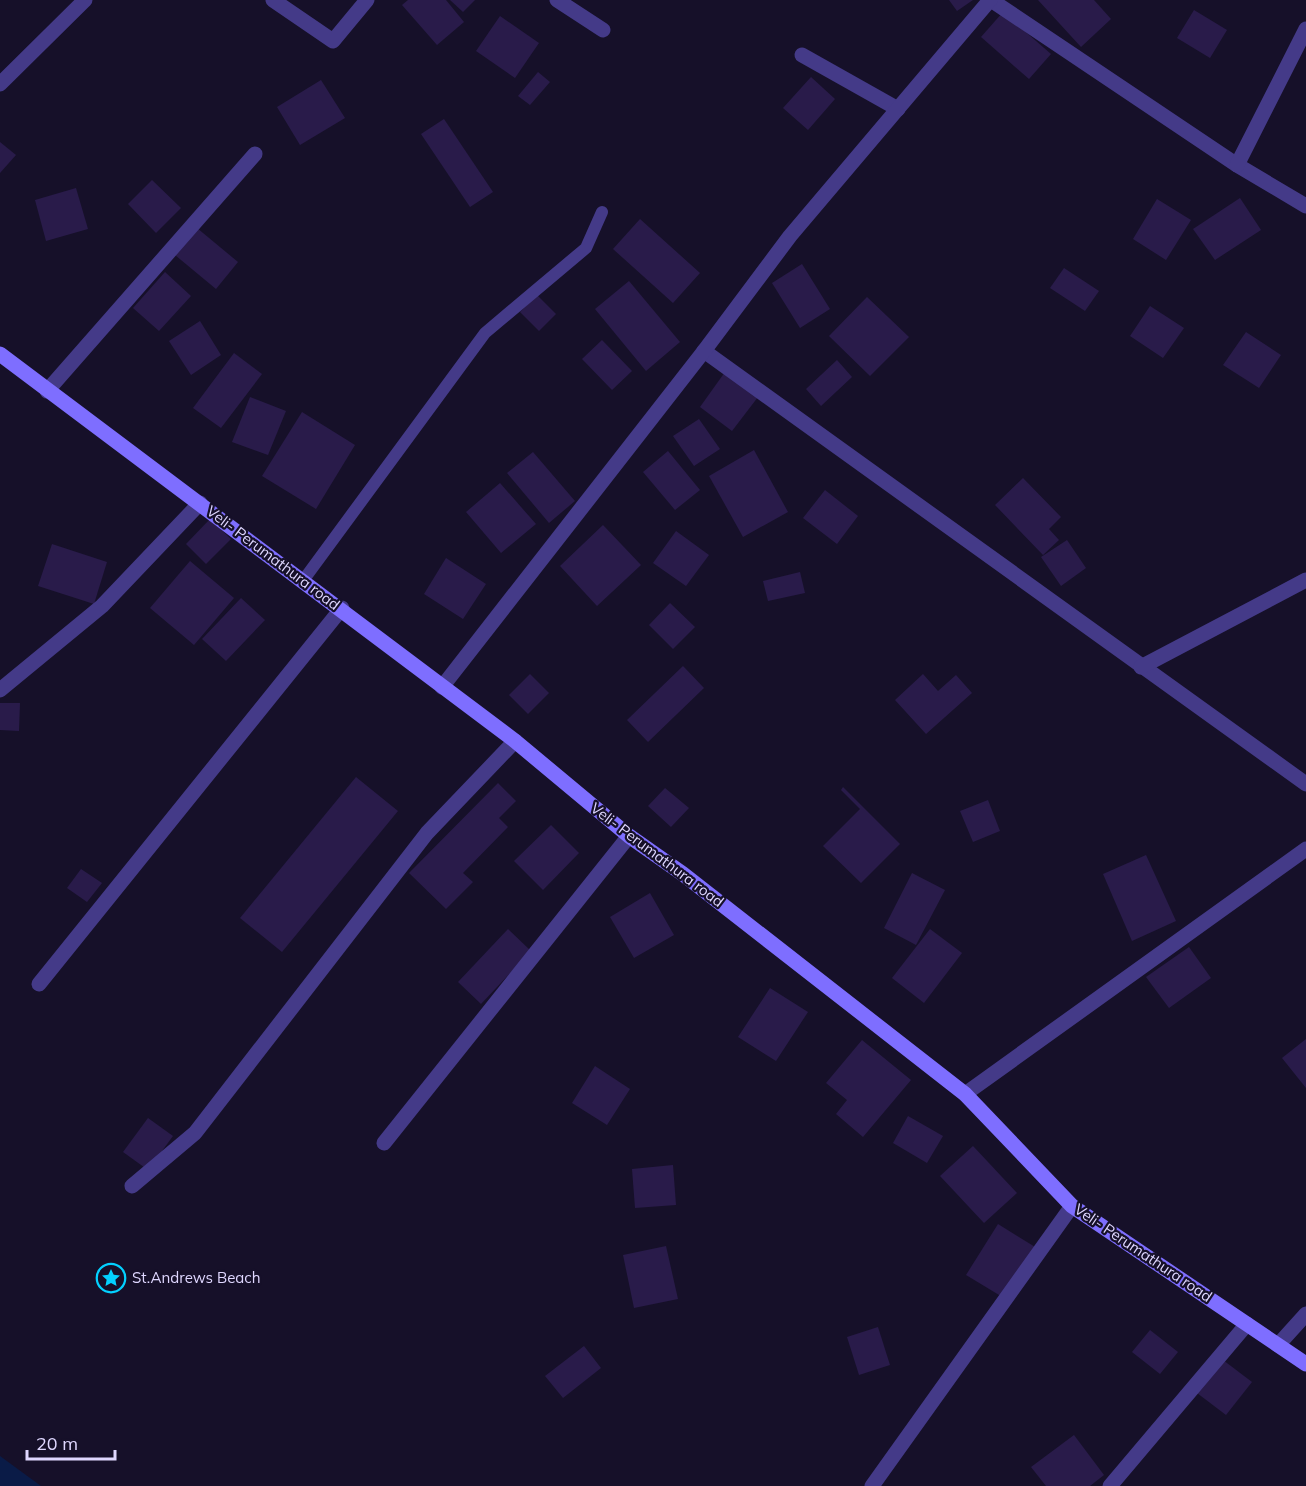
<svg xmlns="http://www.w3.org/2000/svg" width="1306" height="1486" font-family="Mulish,sans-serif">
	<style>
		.water { fill: #0a1b47 }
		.building { fill: #291b4a }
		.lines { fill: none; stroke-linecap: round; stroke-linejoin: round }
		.service { stroke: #443a88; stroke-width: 12 }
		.minor { stroke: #443a88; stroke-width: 15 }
		.secondary { stroke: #7e6eff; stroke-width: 15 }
		.labels { text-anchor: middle; stroke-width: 4.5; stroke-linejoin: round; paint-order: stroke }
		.street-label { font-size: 15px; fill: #dfd7ff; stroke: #161029 }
		.poi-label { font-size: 15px; fill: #dfd7ff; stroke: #161029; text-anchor: start }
	</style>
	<rect width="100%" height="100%" fill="#161029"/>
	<path class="water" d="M 0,1456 L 41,1486 L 0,1486 Z"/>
	<g class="building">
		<path d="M 408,0 L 446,0 L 464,22 L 437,45 L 402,5 Z"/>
		<path d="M 450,0 L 475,0 L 463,12 Z"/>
		<path d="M 949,0 L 973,0 L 957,11 Z"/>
		<path d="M 1038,0 L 1094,0 L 1111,19 L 1081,47 Z"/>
		<path d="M 1194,10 L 1227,30 L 1210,58 L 1177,38 Z"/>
		<path d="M 1003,12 L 1051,54 L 1029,79 L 981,37 Z"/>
		<path d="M 500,16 L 539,43 L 515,78 L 476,51 Z"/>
		<path d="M 538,72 L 550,82 L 530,105 L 518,96 Z"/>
		<path d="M 811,77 L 835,99 L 808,130 L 783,108 Z"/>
		<path d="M 321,80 L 345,118 L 300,145 L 277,107 Z"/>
		<path d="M 444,119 L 493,192 L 470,207 L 421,134 Z"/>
		<path d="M 0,142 L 16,155 L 0,173 Z"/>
		<path d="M 152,180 L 181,208 L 156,233 L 128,204 Z"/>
		<path d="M 76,188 L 88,229 L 46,241 L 35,200 Z"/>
		<path d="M 1240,198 L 1261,230 L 1215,260 L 1193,229 Z"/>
		<path d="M 1157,199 L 1191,220 L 1166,260 L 1133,239 Z"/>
		<path d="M 640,219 L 700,273 L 673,303 L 613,249 Z"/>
		<path d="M 197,228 L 238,262 L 216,289 L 175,255 Z"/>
		<path d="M 802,264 L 830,309 L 800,328 L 772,283 Z"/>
		<path d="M 1064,268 L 1099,291 L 1085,311 L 1050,288 Z"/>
		<path d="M 165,272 L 191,296 L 159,331 L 133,308 Z"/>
		<path d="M 629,281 L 680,342 L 646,371 L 595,309 Z"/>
		<path d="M 537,295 L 556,314 L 539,331 L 520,312 Z"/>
		<path d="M 867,297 L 909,337 L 870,376 L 829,336 Z"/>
		<path d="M 1150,306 L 1184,328 L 1163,358 L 1130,336 Z"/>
		<path d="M 200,321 L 221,355 L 191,375 L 169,341 Z"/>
		<path d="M 1246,332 L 1281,355 L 1259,388 L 1223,365 Z"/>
		<path d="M 602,340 L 632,371 L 612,390 L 582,359 Z"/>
		<path d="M 234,353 L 262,374 L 221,428 L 193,408 Z"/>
		<path d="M 837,360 L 852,377 L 821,406 L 806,389 Z"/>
		<path d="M 725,372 L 758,397 L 732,431 L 700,407 Z"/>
		<path d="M 250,397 L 286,411 L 268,455 L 232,442 Z"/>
		<path d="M 302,412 L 355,445 L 316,509 L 262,476 Z"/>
		<path d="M 699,419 L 720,449 L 694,466 L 673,436 Z"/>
		<path d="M 754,450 L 788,512 L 743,537 L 709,476 Z"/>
		<path d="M 668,451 L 700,490 L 675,510 L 643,472 Z"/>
		<path d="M 533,452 L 575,501 L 549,523 L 507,473 Z"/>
		<path d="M 1023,478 L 1061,517 L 1049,529 L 1059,540 L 1043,555 L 995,505 Z"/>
		<path d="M 500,483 L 536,524 L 501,553 L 466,512 Z"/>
		<path d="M 825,490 L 858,516 L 837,544 L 803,518 Z"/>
		<path d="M 210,519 L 231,539 L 206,564 L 186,544 Z"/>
		<path d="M 603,525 L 641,565 L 597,606 L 560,566 Z"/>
		<path d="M 676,531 L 709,555 L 686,586 L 653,563 Z"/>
		<path d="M 1067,540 L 1086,568 L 1061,586 L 1041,557 Z"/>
		<path d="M 52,544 L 107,562 L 94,604 L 38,586 Z"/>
		<path d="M 446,558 L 486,584 L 463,619 L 424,594 Z"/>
		<path d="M 190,561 L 234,598 L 194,645 L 150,608 Z"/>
		<path d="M 800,572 L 805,593 L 768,601 L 763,581 Z"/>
		<path d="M 241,598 L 265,620 L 226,661 L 202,639 Z"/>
		<path d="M 670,603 L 695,627 L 673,649 L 649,625 Z"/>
		<path d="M 683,666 L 704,688 L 648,742 L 627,720 Z"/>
		<path d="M 530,674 L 549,693 L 528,714 L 509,695 Z"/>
		<path d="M 923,674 L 938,691 L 956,675 L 972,693 L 926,734 L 895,700 Z"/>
		<path d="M 0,703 L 20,703 L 19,731 L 0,730 Z"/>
		<path d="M 356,777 L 398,811 L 282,952 L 240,918 Z"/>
		<path d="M 498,783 L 516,801 L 499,818 L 508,827 L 463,873 L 473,882 L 446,909 L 409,873 Z"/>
		<path d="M 843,787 L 900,844 L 861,883 L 823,846 L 860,809 L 841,790 Z"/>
		<path d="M 665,788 L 689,808 L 671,827 L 648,806 Z"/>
		<path d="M 988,800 L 1000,831 L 973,842 L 960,811 Z"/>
		<path d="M 551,825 L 579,853 L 543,890 L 514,861 Z"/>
		<path d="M 1146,855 L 1176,921 L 1132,941 L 1103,874 Z"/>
		<path d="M 81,869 L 102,883 L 87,902 L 67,888 Z"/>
		<path d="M 912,873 L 945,890 L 916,945 L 884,928 Z"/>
		<path d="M 650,893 L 674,935 L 634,958 L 610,917 Z"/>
		<path d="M 508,929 L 531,951 L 481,1004 L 458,982 Z"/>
		<path d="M 930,929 L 962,953 L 924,1003 L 892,978 Z"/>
		<path d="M 1189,947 L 1211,978 L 1169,1008 L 1146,977 Z"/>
		<path d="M 770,988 L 808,1012 L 776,1061 L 738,1037 Z"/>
		<path d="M 1306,1039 L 1306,1088 L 1282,1058 Z"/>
		<path d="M 862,1040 L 911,1080 L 863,1137 L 836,1114 L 847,1100 L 826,1083 Z"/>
		<path d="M 595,1066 L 630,1089 L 607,1125 L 572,1103 Z"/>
		<path d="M 908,1116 L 943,1136 L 927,1163 L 893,1143 Z"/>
		<path d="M 148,1118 L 173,1136 L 148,1170 L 123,1152 Z"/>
		<path d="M 973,1146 L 1017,1193 L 984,1223 L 940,1176 Z"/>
		<path d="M 673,1165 L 676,1205 L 635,1208 L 632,1169 Z"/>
		<path d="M 998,1224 L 1040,1250 L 1009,1301 L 966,1275 Z"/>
		<path d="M 666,1246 L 678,1299 L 634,1308 L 623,1255 Z"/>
		<path d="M 878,1327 L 890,1365 L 859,1375 L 847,1337 Z"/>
		<path d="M 1150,1330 L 1178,1352 L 1160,1374 L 1132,1352 Z"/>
		<path d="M 584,1346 L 601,1368 L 563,1398 L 545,1376 Z"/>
		<path d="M 1223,1360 L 1252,1382 L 1226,1415 L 1197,1393 Z"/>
		<path d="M 1074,1435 L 1104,1475 L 1090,1486 L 1046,1486 L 1031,1467 Z"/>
	</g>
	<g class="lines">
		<path class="service" d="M 302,582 L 485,333 L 586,248 L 602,212"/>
		<g class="minor">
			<path d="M 273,0 L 333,41 L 367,0"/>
			<path d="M 557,0 L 603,30"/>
			<path d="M 991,0 L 1237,165 L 1306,206"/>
			<path d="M 802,55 L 898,109"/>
			<path d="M 0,84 L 85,0"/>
			<path d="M 1237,165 L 1306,29"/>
			<path d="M 704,351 L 1306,784"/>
			<path d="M 47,391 L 255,154"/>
			<path d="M 1141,667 L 1306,580"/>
			<path d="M 442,687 L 704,351 L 790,236 L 990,0"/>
			<path d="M 0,690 L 102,606 L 200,503"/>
			<path d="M 39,984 L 342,608"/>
			<path d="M 965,1094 L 1306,849"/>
			<path d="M 384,1143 L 629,836"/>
			<path d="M 132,1186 L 195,1133 L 427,833 L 515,741"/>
			<path d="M 1278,1345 L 1306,1314"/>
			<path d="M 872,1486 L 1072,1206"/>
			<path d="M 1110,1486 L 1247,1324"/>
		</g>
		<path class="secondary" d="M 0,354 L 515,741 L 629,836 L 683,874 L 965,1094 L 1072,1206 L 1306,1364"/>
	</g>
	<defs>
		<g id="sight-ring" transform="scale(1.5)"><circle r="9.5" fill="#161029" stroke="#03d1ff" stroke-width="1.5"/><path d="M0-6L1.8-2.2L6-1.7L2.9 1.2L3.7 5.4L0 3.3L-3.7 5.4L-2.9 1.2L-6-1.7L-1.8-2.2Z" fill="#03d1ff"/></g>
	</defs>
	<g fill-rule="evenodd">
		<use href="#sight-ring" x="111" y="1278"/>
	</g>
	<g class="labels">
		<g class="street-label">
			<text transform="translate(273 558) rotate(37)" y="5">Veli- Perumathura road</text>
			<text transform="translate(657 855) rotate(37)" y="5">Veli- Perumathura road</text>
			<text transform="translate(1143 1253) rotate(34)" y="5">Veli- Perumathura road</text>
		</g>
		<g class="poi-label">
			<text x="132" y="1283">St.Andrews Beach</text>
		</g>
	</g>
	<path d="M27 1450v9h88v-9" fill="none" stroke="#dfd7ff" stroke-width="3"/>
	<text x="36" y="1450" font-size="18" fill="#dfd7ff" stroke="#161029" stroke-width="4.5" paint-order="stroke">20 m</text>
</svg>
